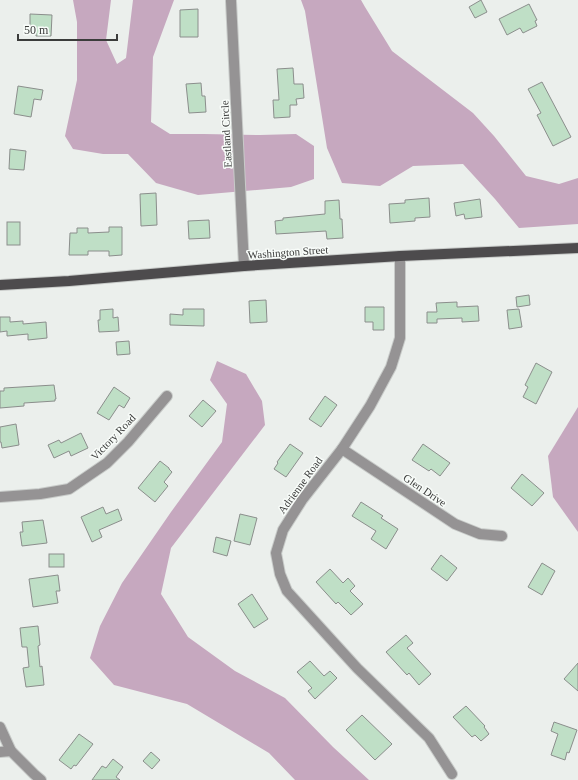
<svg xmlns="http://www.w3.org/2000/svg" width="578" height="780" font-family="'Times New Roman',serif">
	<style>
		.forest { fill: #c6a8bf }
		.building { fill: #bfdfc6; stroke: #8b8e8c }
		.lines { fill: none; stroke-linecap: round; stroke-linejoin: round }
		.minor-casing { stroke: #c8cbc9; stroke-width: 12 }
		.major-casing { stroke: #c8cbc9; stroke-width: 12 }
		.minor { stroke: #959394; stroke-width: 10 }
		.major { stroke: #4d4b4d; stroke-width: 10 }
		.labels { text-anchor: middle; stroke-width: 3; stroke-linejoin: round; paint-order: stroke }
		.street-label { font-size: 11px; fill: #3b3c3b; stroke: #f8fcf9 }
	</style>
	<rect width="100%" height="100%" fill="#ebefec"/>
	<g class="forest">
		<path d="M 73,0 L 111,0 L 106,40 L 117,64 L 126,58 L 133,0 L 174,0 L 153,57 L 151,122 L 170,134 L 204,134 L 260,135 L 296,134 L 314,146 L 314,179 L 291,187 L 198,195 L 156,183 L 128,154 L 103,154 L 73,149 L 65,136 L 77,80 L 77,22 Z"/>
		<path d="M 301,0 L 361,0 L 365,7 L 392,51 L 473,113 L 494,136 L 526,176 L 559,184 L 578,178 L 578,224 L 519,228 L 495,199 L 463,164 L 413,166 L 380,186 L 342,183 L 327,148 L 305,11 Z"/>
		<path d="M 217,361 L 246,374 L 262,401 L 265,425 L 171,548 L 161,594 L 188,637 L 235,671 L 285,698 L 333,747 L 369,780 L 295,780 L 269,753 L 187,704 L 114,685 L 90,658 L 100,626 L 122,583 L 171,512 L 222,442 L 227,404 L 210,380 Z"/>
		<path d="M 578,407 L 578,532 L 553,497 L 548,456 Z"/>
	</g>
	<g class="building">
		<path d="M 481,0 L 487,12 L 475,18 L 469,7 Z"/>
		<path d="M 529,4 L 537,20 L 535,21 L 537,26 L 523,33 L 520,28 L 507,35 L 499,19 Z"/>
		<path d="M 198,9 L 198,37 L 180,37 L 180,10 Z"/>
		<path d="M 30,14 L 52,15 L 51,36 L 36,36 L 36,33 L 30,33 Z"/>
		<path d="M 293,68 L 294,84 L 303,84 L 304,98 L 296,99 L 297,105 L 290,105 L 290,117 L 274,118 L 273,100 L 279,100 L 277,69 Z"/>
		<path d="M 542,82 L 571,137 L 553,146 L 537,115 L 541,113 L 528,89 Z"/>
		<path d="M 201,83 L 202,96 L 205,96 L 206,112 L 189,113 L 186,84 Z"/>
		<path d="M 18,86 L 43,90 L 41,100 L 34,99 L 31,117 L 14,114 Z"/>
		<path d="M 10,149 L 26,151 L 24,170 L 9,169 Z"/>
		<path d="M 156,193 L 157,225 L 141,226 L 140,194 Z"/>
		<path d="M 429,198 L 430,217 L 415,218 L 415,221 L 390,223 L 389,204 L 405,203 L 405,200 Z"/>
		<path d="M 480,199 L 482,217 L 465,219 L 464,214 L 456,216 L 454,203 Z"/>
		<path d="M 339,200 L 340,219 L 342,219 L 343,238 L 327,239 L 326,231 L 276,234 L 275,221 L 283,220 L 283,218 L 325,214 L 325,201 Z"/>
		<path d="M 209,220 L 210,238 L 189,239 L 188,221 Z"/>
		<rect x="7" y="222" width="13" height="23"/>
		<path d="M 109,227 L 122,227 L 122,255 L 109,256 L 109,251 L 88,251 L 88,255 L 69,255 L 70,233 L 77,233 L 77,228 L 88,228 L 88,233 L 109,232 Z"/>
		<path d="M 529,295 L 530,305 L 517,307 L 516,297 Z"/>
		<path d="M 266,300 L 267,322 L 250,323 L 249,301 Z"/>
		<path d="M 457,302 L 457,307 L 478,306 L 479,321 L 462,322 L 462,318 L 437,319 L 437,323 L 427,323 L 427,312 L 437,312 L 436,303 Z"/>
		<path d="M 365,307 L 384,307 L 384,330 L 373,330 L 373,322 L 365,322 Z"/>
		<path d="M 113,309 L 113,318 L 118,317 L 119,331 L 99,332 L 98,320 L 100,320 L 100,310 Z"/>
		<path d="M 183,309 L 204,309 L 204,326 L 170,325 L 170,314 L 183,315 Z"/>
		<path d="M 519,309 L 522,327 L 509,329 L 507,310 Z"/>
		<path d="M 0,317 L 10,317 L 10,322 L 23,321 L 23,324 L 46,322 L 47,338 L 28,340 L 28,334 L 7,336 L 7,331 L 0,332 Z"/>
		<path d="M 129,341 L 130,354 L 117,355 L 116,342 Z"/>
		<path d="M 536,363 L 552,372 L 536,404 L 523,397 L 528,387 L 525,385 Z"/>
		<path d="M 54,385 L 56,399 L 55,399 L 55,401 L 24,403 L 24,406 L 0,408 L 0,391 L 4,391 L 4,388 Z"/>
		<path d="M 114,387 L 130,398 L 124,408 L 119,405 L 109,420 L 97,413 Z"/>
		<path d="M 325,396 L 337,405 L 321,427 L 309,419 Z"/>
		<path d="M 203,400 L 216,411 L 202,427 L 189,416 Z"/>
		<path d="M 16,424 L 19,445 L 2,448 L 1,442 L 0,442 L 0,427 Z"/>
		<path d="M 81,433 L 88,448 L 71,456 L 69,451 L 54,458 L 48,445 L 59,440 L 61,443 Z"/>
		<path d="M 290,444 L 303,453 L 286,477 L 274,469 L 278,463 L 277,462 Z"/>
		<path d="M 423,444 L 450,463 L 440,476 L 431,469 L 429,471 L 412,460 Z"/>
		<path d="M 160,461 L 169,468 L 169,469 L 172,472 L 164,482 L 168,486 L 155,502 L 138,488 Z"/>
		<path d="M 522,474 L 544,493 L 532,506 L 511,488 Z"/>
		<path d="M 361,502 L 383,516 L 381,518 L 398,529 L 386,549 L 371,539 L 376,531 L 352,516 Z"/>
		<path d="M 103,507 L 106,514 L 118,509 L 122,520 L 99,530 L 102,537 L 92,542 L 81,517 Z"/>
		<path d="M 240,514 L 257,518 L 250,545 L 234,541 Z"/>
		<path d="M 43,520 L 47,543 L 22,546 L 20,532 L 23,532 L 22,522 Z"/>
		<path d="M 216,537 L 231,541 L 227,556 L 213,552 Z"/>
		<rect x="49" y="554" width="15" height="13"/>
		<path d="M 441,555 L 457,568 L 447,581 L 431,569 Z"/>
		<path d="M 542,563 L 555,571 L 542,595 L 528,587 Z"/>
		<path d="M 330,569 L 343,583 L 348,578 L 355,586 L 350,591 L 363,604 L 351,615 L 338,602 L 336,604 L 316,582 Z"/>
		<path d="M 58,575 L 60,591 L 56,591 L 58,603 L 33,607 L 29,579 Z"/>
		<path d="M 252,594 L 268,619 L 254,628 L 238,604 Z"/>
		<path d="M 38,626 L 40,645 L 38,646 L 40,667 L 42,666 L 44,685 L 26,687 L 23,668 L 29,667 L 27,647 L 22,647 L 20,628 Z"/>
		<path d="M 406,635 L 413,643 L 407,648 L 431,674 L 419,685 L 409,673 L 407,675 L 386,652 Z"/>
		<path d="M 310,661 L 324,676 L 330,671 L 337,678 L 315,699 L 308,691 L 312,688 L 297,672 Z"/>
		<path d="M 578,663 L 578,691 L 564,679 Z"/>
		<path d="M 466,706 L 485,726 L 484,727 L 489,734 L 481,741 L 475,735 L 472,737 L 453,717 Z"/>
		<path d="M 362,715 L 392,744 L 375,760 L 346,730 Z"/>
		<path d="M 554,722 L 577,730 L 569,753 L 567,752 L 565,760 L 551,755 L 558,734 L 551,731 Z"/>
		<path d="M 79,734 L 93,744 L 76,766 L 74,765 L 71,769 L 59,760 Z"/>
		<path d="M 151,752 L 160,760 L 152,769 L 143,761 Z"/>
		<path d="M 113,759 L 123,767 L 116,777 L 120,780 L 92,780 L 102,766 L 106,768 Z"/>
	</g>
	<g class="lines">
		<g class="minor-casing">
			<g id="minor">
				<path d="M 231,1 L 244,266"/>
				<path d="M 400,256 L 400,338 L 391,367 L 370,406 L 342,449 L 302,500 L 283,530 L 276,553 L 280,574 L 287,591 L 357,668 L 429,738 L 452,774"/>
				<path d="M 342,449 L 455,524 L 480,534 L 502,536"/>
				<path d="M 0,497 L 40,494 L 69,489 L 107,463 L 128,442 L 167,396"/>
				<path d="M 0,727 L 11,751"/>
				<path d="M 0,752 L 11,751 L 34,774 L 41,780"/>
			</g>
		</g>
		<g class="major-casing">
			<path id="major" d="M 0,285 L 69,281 L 244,266 L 400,256 L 578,248"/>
		</g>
		<use href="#minor" class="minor"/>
		<use href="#major" class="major"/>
	</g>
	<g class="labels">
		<g class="street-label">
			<text transform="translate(226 134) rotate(-93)" y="4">Eastland Circle</text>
			<text transform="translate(288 252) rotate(-4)" y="4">Washington Street</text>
			<text transform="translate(113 437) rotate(-46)" y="4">Victory Road</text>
			<text transform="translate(300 485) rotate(-54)" y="4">Adrienne Road</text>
			<text transform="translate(425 490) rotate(34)" y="4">Glen Drive</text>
		</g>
	</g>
	<path d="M18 34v6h99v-6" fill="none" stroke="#3b3c3b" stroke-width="2"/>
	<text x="24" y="34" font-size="12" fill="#3b3c3b" stroke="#f8fcf9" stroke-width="3" paint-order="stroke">50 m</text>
</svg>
